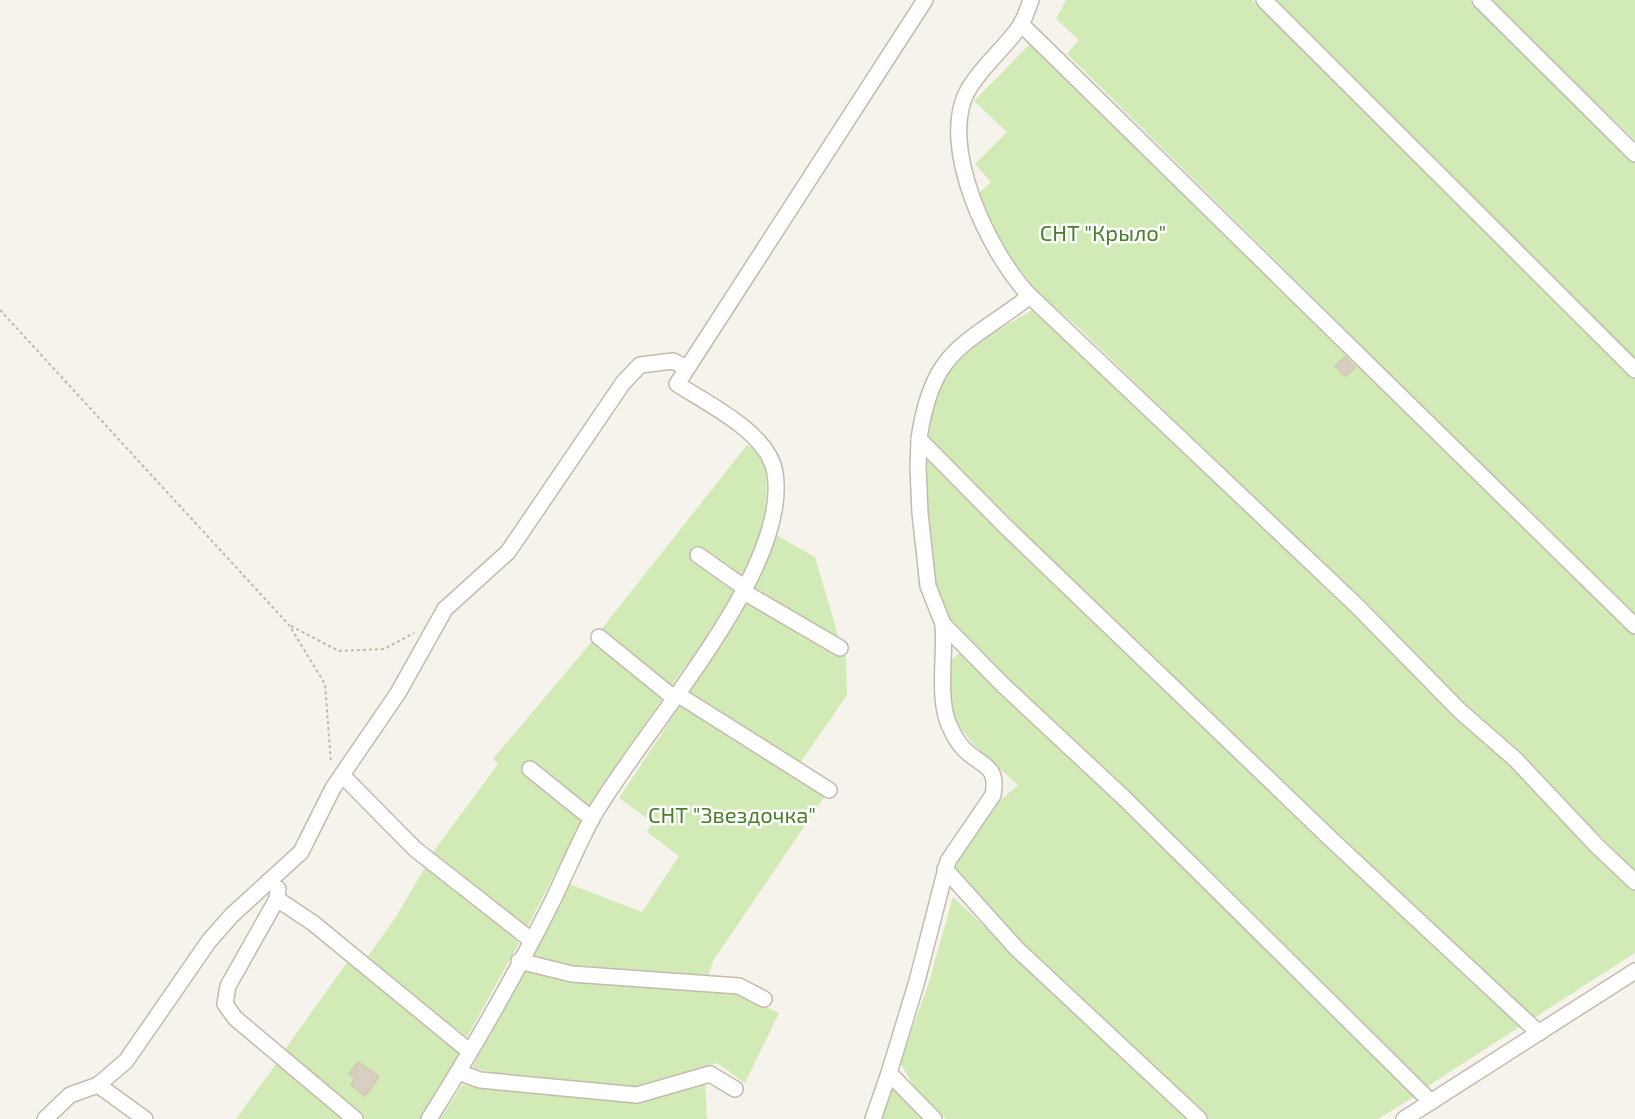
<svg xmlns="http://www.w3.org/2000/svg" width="1635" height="1119" font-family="'Exo 2',sans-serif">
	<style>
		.green { fill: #d2eab5 }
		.building { fill: #d8cfc1; stroke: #d3c7b4; stroke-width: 1.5 }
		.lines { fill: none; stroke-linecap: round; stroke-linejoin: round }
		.minor-casing { stroke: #c2bbae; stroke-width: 18 }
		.path { stroke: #c4b79f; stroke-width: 2; stroke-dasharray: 3 3; stroke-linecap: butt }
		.minor { stroke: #fff; stroke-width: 15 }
		.labels { text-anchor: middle; stroke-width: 5; stroke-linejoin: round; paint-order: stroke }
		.park-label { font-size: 22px; fill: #4a7f2a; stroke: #fff }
	</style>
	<rect width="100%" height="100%" fill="#f6f3ec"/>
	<g class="green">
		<path d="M 1066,0 L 1252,0 L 1356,99 L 1635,378 L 1635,616 L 1067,54 L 1079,40 L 1056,19 Z"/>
		<path d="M 1270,0 L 1469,0 L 1635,160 L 1635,360 Z"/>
		<path d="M 1489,0 L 1635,0 L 1635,140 Z"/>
		<path d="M 1033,41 L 1635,636 L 1635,870 L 1078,327 L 1039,294 L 1000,245 L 979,193 L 991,182 L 975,164 L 1007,132 L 974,101 Z"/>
		<path d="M 1032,310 L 1067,339 L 1309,571 L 1635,889 L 1635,953 L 1534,1018 L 1462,956 L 936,448 L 926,430 C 928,419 929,404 934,394 C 954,353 995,332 1032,310 Z"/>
		<path d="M 747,445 L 765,456 C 769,486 766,561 738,578 L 736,588 L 705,641 L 670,687 L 600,631 Z"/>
		<path d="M 927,457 L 1521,1026 L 1428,1086 L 949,622 L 936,595 L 922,465 Z"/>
		<path d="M 776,535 L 815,557 L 840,642 L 753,591 Z"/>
		<path d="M 747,600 L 846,657 L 847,695 L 798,766 L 686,693 Z"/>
		<path d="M 594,639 L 664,696 L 588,809 L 526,930 L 431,855 L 498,764 L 493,759 Z"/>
		<path d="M 961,652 L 1064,747 L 1368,1045 L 1414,1097 L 1378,1119 L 1207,1119 L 1034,955 L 955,876 L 953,866 L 958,857 L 996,804 L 1018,785 C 998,766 969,745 956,720 C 947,705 948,676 951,660 Z"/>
		<path d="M 682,703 L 825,796 L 713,961 L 707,980 L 569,968 L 531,956 L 569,884 L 642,912 L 679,856 L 647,832 L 652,822 L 619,798 Z"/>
		<path d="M 427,864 L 519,943 L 467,1037 L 365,960 L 396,917 Z"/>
		<path d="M 953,897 L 1189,1119 L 946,1119 L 917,1091 L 900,1063 L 928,985 Z"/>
		<path d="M 348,961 L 461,1051 L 420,1119 L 365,1119 L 284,1051 Z"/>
		<path d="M 523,969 L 737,993 L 779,1013 L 745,1083 L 717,1063 L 633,1090 L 510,1076 L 472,1068 Z"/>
		<path d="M 279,1060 L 348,1119 L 236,1119 Z"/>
		<path d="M 705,1081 L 707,1119 L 440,1119 L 462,1085 L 639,1101 L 661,1097 L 662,1090 Z"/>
		<path d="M 893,1088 L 927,1119 L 881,1119 Z"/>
	</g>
	<g class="building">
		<path d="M 1345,357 L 1355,368 L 1345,376 L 1335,366 Z"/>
		<path d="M 358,1062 L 379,1077 L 365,1096 L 351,1085 L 355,1079 L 349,1074 Z"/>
	</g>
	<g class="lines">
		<g class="minor-casing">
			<g id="minor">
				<path d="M 1031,0 C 1028,8 1025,18 1020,26 C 1005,48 982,66 968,90 C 937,145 990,255 1030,296 L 1356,605 L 1460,711 L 1515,759 L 1597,846 L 1635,882"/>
				<path d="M 1264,0 L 1635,370"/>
				<path d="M 1480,0 L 1635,154"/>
				<path d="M 1021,24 L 1635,626"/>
				<path d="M 1030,296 C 965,346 932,348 919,439 L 1004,525 L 1334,842 L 1539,1033"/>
				<path d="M 919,439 L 918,467 L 920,513 L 928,586 L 943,624 L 1003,685 L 1123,797 L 1431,1102"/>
				<path d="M 698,555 L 745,588"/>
				<path d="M 744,592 L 840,648"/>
				<path d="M 599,637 L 674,698"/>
				<path d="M 677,694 L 829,790"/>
				<path d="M 530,769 L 592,819"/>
				<path d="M 342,775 L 415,849 L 531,940"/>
				<path d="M 945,869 L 1017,949 L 1199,1119"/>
				<path d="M 278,889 L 277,899 L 313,923 L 469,1051"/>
				<path d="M 277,899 L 228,986 L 225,1004 L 235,1018 L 355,1119"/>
				<path d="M 519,961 L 572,974 L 739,986 L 764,999"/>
				<path d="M 458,1072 L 480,1080 L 637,1095 L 710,1074 L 735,1089"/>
				<path d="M 98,1085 L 145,1119"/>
				<path d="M 45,1119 L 70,1095 L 98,1085 L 126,1061 L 209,941 L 232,915 L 301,852 L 333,788 L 398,693 L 445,609 L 508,552 L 623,383 L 640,365 L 673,361 L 687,368"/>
				<path d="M 429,1119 C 473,1049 515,976 552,902 C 565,875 577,847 591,820 C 639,733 791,573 775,473 C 769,433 708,404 677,384 L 925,0"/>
				<path d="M 873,1119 L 889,1073"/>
				<path d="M 934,1119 L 889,1073 L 917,981 L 948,861 L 993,795 C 999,764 981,767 964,749 C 959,744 954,736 951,729 C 936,702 946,655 943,624"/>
				<path d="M 1404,1119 L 1635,971"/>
			</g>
		</g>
		<g class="path">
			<path d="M 0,310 L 289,625 L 325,684 L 331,763"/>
			<path d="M 291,626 L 339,651 L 384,649 L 414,633"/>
		</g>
		<use href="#minor" class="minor"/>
	</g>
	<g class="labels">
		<g class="park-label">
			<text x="1103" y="241">СНТ "Крыло"</text>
			<text x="732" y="823">СНТ "Звездочка"</text>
		</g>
	</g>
</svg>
